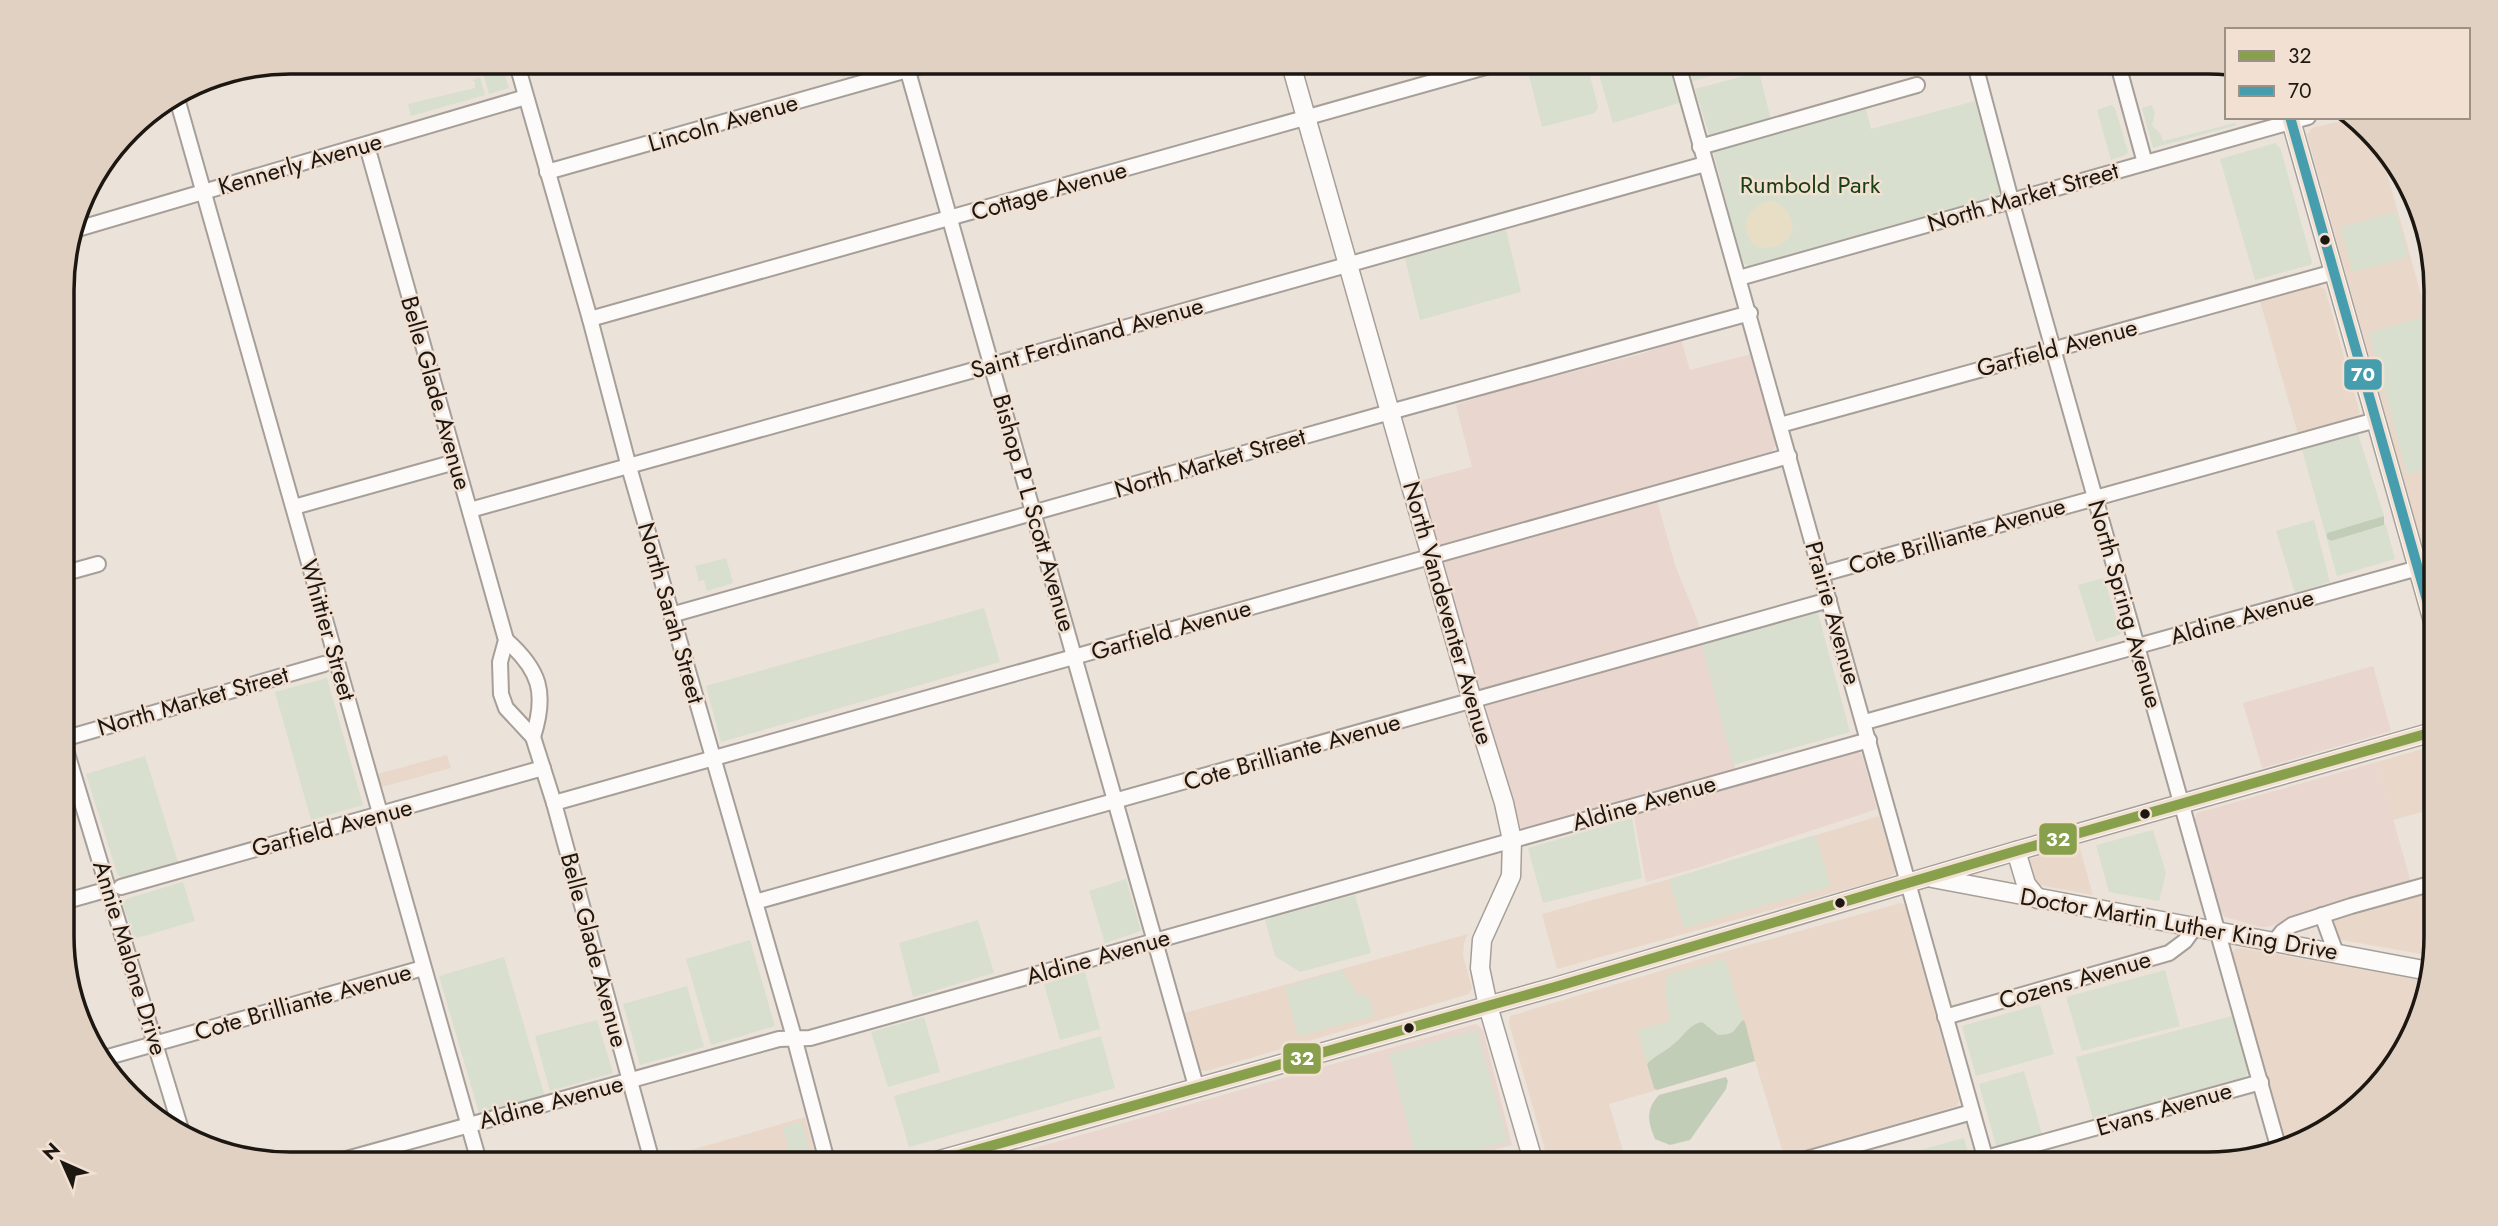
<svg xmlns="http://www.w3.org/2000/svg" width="2498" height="1226" font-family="Jost,sans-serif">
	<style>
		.built { fill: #e9d8c9 }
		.industrial { fill: #e9d6ce }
		.green { fill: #d8dfcf }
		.forest { fill: #c2cdb7 }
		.sand { fill: #e8dec6 }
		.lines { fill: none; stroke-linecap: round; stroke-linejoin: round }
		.minor-casing { stroke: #a69f99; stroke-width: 18 }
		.major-casing { stroke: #a69f99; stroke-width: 21 }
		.minor { stroke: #fcfbf9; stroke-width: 14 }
		.major { stroke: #fcfbf9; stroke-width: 18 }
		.bus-1-casing { stroke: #f2e1d2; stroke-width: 16 }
		.bus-2-casing { stroke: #f2e1d2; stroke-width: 16 }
		.bus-1 { stroke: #88a04c; stroke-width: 10 }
		.bus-2 { stroke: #469dad; stroke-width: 10 }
		.bus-dot { fill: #1d1712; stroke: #f2e1d2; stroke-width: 2.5 }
		.labels { text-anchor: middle; stroke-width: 5; stroke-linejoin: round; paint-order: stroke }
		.street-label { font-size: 24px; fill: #1d1712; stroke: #f2e1d2 }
		.park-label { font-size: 24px; fill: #194115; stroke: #f2e1d2 }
		.rim { fill: none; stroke: #1d1712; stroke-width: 3.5 }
		.line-badge { stroke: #f2e1d2; stroke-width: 2.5 }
		.badge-label { font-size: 19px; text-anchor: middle; font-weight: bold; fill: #fff }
	</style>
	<rect width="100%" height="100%" fill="#ebe2d9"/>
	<g class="built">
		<path d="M 2349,119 L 2379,145 L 2435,344 L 2436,594 L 2307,135 L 2312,128 Z"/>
		<path d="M 2318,285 L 2325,289 L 2360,413 L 2356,417 L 2298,434 L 2260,301 Z"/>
		<path d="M 2436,745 L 2436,808 L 2393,820 L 2377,762 Z"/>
		<path d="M 447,755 L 451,768 L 382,787 L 378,774 Z"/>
		<path d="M 1879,816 L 1895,869 L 1895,873 L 1890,877 L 1557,969 L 1542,914 L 1699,871 Z"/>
		<path d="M 2079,845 L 2093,895 L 2034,884 L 2028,862 L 2030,859 Z"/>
		<path d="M 2437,889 L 2437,937 L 2432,956 L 2342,940 L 2336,935 L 2333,924 L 2338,916 Z"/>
		<path d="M 1901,903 L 1905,906 L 1959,1100 L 1957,1106 L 1784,1156 L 1755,1061 L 1609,1104 L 1627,1164 L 1549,1164 L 1509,1023 L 1510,1016 L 1727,951 Z"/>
		<path d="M 1468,934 L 1464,943 L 1463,955 L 1472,988 L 1469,994 L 1206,1071 L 1201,1070 L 1199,1066 L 1184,1013 Z"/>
		<path d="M 2241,948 L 2427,981 L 2413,1037 L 2336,1126 L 2287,1143 L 2232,954 L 2235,949 Z"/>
		<path d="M 805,1117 L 818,1165 L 661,1165 L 660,1159 Z"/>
	</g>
	<g class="industrial">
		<path d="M 1681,340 L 1690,370 L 1751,354 L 1776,445 L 1771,453 L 1653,486 L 1675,565 L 1698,622 L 1739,783 L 1856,750 L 1862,755 L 1877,809 L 1697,868 L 1646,882 L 1632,806 L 1524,837 L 1485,715 L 1419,481 L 1472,467 L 1456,405 L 1501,390 L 1638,355 Z"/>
		<path d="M 2373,666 L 2391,731 L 2262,768 L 2243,703 Z"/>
		<path d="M 2377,762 L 2411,883 L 2267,927 L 2261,927 L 2225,917 L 2221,911 L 2195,819 L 2197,813 Z"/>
		<path d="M 1476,1024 L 1483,1030 L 1512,1145 L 1452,1161 L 1452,1164 L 974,1165 Z"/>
	</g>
	<g class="green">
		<path d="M 1536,61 L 1586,61 L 1598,107 L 1595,113 L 1542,127 L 1526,64 Z"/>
		<path d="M 1595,61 L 1667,61 L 1679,103 L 1613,123 Z"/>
		<path d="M 1687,61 L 1729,61 L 1731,70 L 1693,81 Z"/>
		<path d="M 501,63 L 509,88 L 489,94 L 482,69 Z"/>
		<path d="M 1759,72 L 1771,120 L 1710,137 L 1695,89 Z"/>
		<path d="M 480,77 L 485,95 L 411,116 L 408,104 L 475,88 L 475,82 L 472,80 Z"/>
		<path d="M 1975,101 L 2001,192 L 1997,197 L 1749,266 L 1742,262 L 1712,147 L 1865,105 L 1871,129 Z"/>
		<path d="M 2111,105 L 2115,108 L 2128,152 L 2126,155 L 2111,160 L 2097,110 Z"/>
		<path d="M 2152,105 L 2155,114 L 2152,125 L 2160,133 L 2163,141 L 2235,123 L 2237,125 L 2153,148 L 2142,108 Z"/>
		<path d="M 2276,143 L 2278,147 L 2280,147 L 2312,262 L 2310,265 L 2255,280 L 2220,159 Z"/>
		<path d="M 2396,212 L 2408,257 L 2353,272 L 2340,227 Z"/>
		<path d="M 1506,230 L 1521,292 L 1420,320 L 1405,258 Z"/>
		<path d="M 2426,316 L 2435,350 L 2435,466 L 2407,474 L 2369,333 Z"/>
		<path d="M 2358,434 L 2384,516 L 2327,533 L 2331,541 L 2384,525 L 2385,522 L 2395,559 L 2337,576 L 2302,449 Z"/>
		<path d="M 2314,520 L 2330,582 L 2295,593 L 2276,531 Z"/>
		<path d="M 726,558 L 733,583 L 707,591 L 704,580 L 699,581 L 695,566 Z"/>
		<path d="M 2104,578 L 2121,633 L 2119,635 L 2096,642 L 2078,585 Z"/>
		<path d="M 984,608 L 1000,662 L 721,742 L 706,686 Z"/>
		<path d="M 1818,613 L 1850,732 L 1733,765 L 1702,645 Z"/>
		<path d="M 327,678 L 363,805 L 311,820 L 275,692 Z"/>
		<path d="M 145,756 L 178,862 L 121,880 L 120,875 L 118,876 L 86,774 Z"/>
		<path d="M 1632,818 L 1642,878 L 1543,903 L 1528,848 Z"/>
		<path d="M 2153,830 L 2166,873 L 2159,901 L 2109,892 L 2096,845 Z"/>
		<path d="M 1815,835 L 1831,886 L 1684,928 L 1669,879 Z"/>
		<path d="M 1126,879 L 1141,931 L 1105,943 L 1089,891 Z"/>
		<path d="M 183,882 L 195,921 L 134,939 L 123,904 L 126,899 Z"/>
		<path d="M 1355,895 L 1371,953 L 1300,972 L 1275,956 L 1265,920 Z"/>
		<path d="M 978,920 L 994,973 L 913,997 L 899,943 Z"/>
		<path d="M 750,940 L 775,1026 L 711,1045 L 686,959 Z"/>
		<path d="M 504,957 L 545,1097 L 479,1113 L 439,976 Z"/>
		<path d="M 1725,959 L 1743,1020 C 1733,1031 1736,1034 1718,1035 L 1702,1022 C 1690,1027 1685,1035 1675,1044 C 1665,1052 1657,1054 1647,1064 L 1637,1030 L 1670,1021 L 1665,991 L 1667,975 Z"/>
		<path d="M 1342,970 L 1357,994 L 1369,997 L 1374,1016 L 1298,1036 L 1285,987 Z"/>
		<path d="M 2165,970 L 2180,1026 L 2082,1051 L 2066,997 Z"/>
		<path d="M 1085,972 L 1100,1029 L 1060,1040 L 1044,984 Z"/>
		<path d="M 687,986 L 704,1047 L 640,1065 L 623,1004 Z"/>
		<path d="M 2040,1004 L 2054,1054 L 1976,1076 L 1962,1026 Z"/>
		<path d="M 2232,1016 L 2248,1072 L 2245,1077 L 2093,1119 L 2076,1057 Z"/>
		<path d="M 924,1017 L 940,1072 L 888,1087 L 871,1032 Z"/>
		<path d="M 597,1020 L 613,1073 L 550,1091 L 535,1036 Z"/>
		<path d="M 1477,1030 L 1508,1142 L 1426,1164 L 1418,1164 L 1389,1054 Z"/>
		<path d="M 1101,1036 L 1115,1088 L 909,1147 L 894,1096 Z"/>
		<path d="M 2024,1071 L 2042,1134 L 1996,1146 L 1979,1084 Z"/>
		<path d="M 802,1122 L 813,1165 L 793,1165 L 783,1127 Z"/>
		<path d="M 1964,1138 L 1971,1164 L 1893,1164 L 1891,1158 Z"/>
	</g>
	<g class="forest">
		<path d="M 2384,516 L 2384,525 L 2331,541 L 2327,538 L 2327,533 Z"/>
		<path d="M 1743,1020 L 1745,1022 L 1755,1061 L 1657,1090 L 1654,1088 L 1647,1064 C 1657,1054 1665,1052 1675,1043 C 1684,1036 1689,1024 1702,1022 L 1718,1035 C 1737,1034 1732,1031 1743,1020 Z"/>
		<path d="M 1726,1077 L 1728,1081 L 1726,1089 L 1690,1140 L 1670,1145 L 1655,1139 C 1648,1122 1645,1110 1659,1095 Z"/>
	</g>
	<path class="sand" d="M 1772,201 C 1790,206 1803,232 1781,244 C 1775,247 1765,248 1759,248 C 1736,234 1746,204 1772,201 Z"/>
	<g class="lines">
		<g class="minor-casing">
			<g id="minor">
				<path d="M 516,61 L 590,319 L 629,467 L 794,1037 L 828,1165"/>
				<path d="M 905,61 L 1196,1086"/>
				<path d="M 1677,61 L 1987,1164"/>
				<path d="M 1974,61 L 2011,200 L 2278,1146"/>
				<path d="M 2117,61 L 2145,163"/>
				<path d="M 176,95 L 480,1165"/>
				<path d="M 367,146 L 506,640 L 500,662 L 501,694 L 506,708 L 533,737 L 554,803 L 653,1165"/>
				<path d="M 1700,147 L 1917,85"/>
				<path d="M 547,172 L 939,61"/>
				<path d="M 74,230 L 526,97"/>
				<path d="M 1739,278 L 2308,117"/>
				<path d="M 590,319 L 1507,61"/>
				<path d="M 1780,425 L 2334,272"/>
				<path d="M 294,507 L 455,462"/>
				<path d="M 470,510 L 992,365 L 1705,164"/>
				<path d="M 62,574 L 98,564"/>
				<path d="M 1822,574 L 2376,420"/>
				<path d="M 671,615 L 1390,412 L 1750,313"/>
				<path d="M 506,640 C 540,670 547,693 533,737"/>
				<path d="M 1865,722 L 2418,568"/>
				<path d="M 63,739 L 324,664"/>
				<path d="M 63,740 L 183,1136"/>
				<path d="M 554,803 L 1789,456"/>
				<path d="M 121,887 L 543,768"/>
				<path d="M 63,902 L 109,889"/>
				<path d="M 755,902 L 1829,600"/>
				<path d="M 2322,915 L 2336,953"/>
				<path d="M 2274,942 L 2282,932 L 2292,925 L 2351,906 L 2437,882"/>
				<path d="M 1945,1017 L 2169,953 L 2185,941 L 2195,927"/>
				<path d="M 101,1059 L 423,968"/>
				<path d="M 1986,1158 L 2261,1082"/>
				<path d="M 1789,1164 L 1972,1112"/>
				<path d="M 325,1165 L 779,1039 L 810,1038 L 1869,740"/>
			</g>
		</g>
		<g class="major-casing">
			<g id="major">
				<path d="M 1290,61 L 1472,700 L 1504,803 L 1512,840 L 1511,876 L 1482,940 L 1480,968 L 1488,1006 L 1534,1164"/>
				<path d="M 2290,117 L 2436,632"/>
				<path d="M 2016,851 L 2026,884 L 2038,899"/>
				<path d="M 1932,878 L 2429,971"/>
				<path d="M 922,1165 L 1555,987 L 2016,851 L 2436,731"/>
			</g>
		</g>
		<use href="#minor" class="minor"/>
		<use href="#major" class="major"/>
		<g class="bus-1-casing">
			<path id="bus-1" d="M 923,1165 L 1555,987 L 2016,851 L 2436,731"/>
		</g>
		<g class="bus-2-casing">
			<path id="bus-2" d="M 2290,117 L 2436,632"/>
		</g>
		<use href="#bus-1" class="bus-1"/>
		<use href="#bus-2" class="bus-2"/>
	</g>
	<g class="bus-dot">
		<circle cx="2325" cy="240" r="6"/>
		<circle cx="2145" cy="814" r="6"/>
		<circle cx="1840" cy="903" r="6"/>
		<circle cx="1409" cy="1028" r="6"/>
	</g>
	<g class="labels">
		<g class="street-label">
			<text transform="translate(723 123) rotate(-16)" y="8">Lincoln Avenue</text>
			<text transform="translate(300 164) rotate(-16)" y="8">Kennerly Avenue</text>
			<text transform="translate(1049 191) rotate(-16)" y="8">Cottage Avenue</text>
			<text transform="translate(2023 197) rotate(-16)" y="8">North Market Street</text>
			<text transform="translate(1087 338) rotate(-16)" y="8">Saint Ferdinand Avenue</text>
			<text transform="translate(2057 348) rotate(-15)" y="8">Garfield Avenue</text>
			<text transform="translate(436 393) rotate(74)" y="8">Belle Glade Avenue</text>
			<text transform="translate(1210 463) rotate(-16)" y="8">North Market Street</text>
			<text transform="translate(1034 513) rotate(74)" y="8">Bishop P L Scott Avenue</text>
			<text transform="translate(1957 536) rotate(-16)" y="8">Cote Brilliante Avenue</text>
			<text transform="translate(2125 604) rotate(74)" y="8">North Spring Avenue</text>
			<text transform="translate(671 613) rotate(74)" y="8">North Sarah Street</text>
			<text transform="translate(1448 613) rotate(74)" y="8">North Vandeventer Avenue</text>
			<text transform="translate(1833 613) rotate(74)" y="8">Prairie Avenue</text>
			<text transform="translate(2242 617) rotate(-16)" y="8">Aldine Avenue</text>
			<text transform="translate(328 630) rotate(74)" y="8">Whittier Street</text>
			<text transform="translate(1171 630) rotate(-16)" y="8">Garfield Avenue</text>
			<text transform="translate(193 701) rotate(-16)" y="8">North Market Street</text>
			<text transform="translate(1292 752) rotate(-16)" y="8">Cote Brilliante Avenue</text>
			<text transform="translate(1644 803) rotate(-16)" y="8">Aldine Avenue</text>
			<text transform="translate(332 828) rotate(-15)" y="8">Garfield Avenue</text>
			<text transform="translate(2179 924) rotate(10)" y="8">Doctor Martin Luther King Drive</text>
			<text transform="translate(594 950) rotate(75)" y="8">Belle Glade Avenue</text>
			<text transform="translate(1098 957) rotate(-16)" y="8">Aldine Avenue</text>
			<text transform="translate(130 958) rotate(73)" y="8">Annie Malone Drive</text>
			<text transform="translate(2075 980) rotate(-16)" y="8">Cozens Avenue</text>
			<text transform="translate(303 1002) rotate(-16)" y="8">Cote Brilliante Avenue</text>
			<text transform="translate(551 1102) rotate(-15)" y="8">Aldine Avenue</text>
			<text transform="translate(2164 1109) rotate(-16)" y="8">Evans Avenue</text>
		</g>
		<g class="park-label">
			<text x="1810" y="193">Rumbold Park</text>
		</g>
	</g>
	<path d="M0 0H2498V1226H0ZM290 74H2208A216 216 0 0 1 2424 290V936A216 216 0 0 1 2208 1152H290A216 216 0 0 1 74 936V290A216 216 0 0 1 290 74Z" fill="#e1d1c3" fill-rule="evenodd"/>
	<path class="rim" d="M290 74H2208A216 216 0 0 1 2424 290V936A216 216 0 0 1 2208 1152H290A216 216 0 0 1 74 936V290A216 216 0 0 1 290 74Z"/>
	<g class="line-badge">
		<rect x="2343" y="358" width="40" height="33" rx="7" fill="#469dad"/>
		<rect x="2038" y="822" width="40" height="34" rx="7" fill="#88a04c"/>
		<rect x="1282" y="1042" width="40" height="33" rx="7" fill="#88a04c"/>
	</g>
	<g class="badge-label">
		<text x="2363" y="381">70</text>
		<text x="2058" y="846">32</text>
		<text x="1302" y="1065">32</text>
	</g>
	<rect x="2225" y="28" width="245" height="91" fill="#f2e1d2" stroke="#9d9085" stroke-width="2"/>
	<rect x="2239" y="51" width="35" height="10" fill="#88a04c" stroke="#9d9085" stroke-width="2"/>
	<text x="2288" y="63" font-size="21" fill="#1d1712">32</text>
	<rect x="2239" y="86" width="35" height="10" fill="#469dad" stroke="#9d9085" stroke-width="2"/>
	<text x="2288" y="98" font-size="21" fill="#1d1712">70</text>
	<g transform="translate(63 1163) rotate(315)" stroke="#f2e1d2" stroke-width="5" paint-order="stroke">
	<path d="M0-5L12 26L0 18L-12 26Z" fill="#1d1712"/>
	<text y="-10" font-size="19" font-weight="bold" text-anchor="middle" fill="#1d1712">N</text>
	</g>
</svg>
